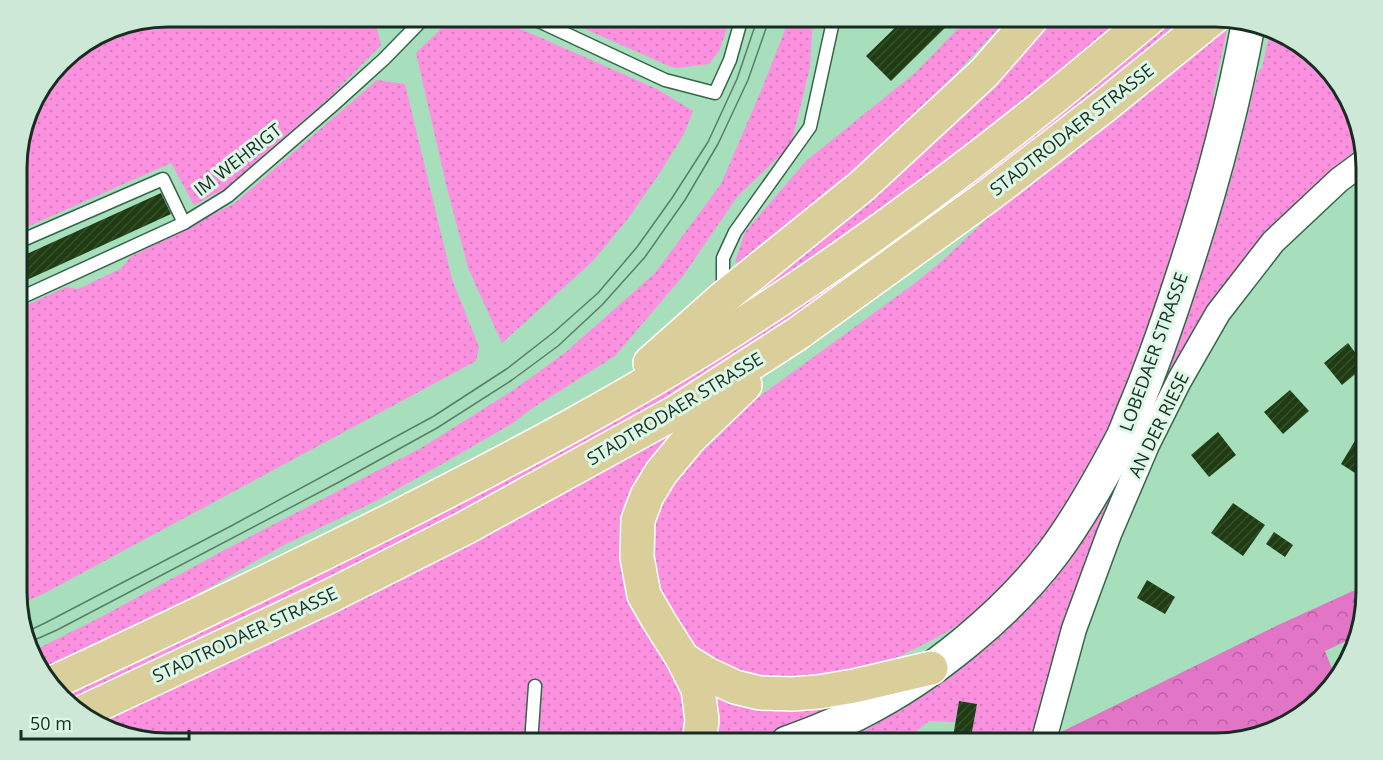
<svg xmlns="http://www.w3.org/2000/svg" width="1383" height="760" font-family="'Open Sans',sans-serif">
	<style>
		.grass { fill: url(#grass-dots) }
		.forest { fill: url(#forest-crowns) }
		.building { fill: url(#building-hatch) }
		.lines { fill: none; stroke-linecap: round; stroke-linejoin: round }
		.lane-casing { stroke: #326649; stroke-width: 15 }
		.street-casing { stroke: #326649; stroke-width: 27 }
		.secondary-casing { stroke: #326649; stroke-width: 36 }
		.primary-casing { stroke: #fff; stroke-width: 36 }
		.lane { stroke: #fff; stroke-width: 12 }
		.street { stroke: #fff; stroke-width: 24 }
		.secondary { stroke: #fff; stroke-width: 33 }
		.primary { stroke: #dace9a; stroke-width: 33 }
		.tram { stroke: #587e68; stroke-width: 1.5 }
		.labels { text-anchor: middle; stroke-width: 6; stroke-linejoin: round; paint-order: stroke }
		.street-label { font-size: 18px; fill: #172d21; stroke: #ddf8e7 }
		.rim { fill: none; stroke: #172d21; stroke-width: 3 }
	</style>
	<defs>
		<pattern id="grass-dots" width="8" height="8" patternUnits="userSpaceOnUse" patternTransform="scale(1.5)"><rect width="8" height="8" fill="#fb91df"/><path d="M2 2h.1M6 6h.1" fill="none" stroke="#d67dbf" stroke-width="1.8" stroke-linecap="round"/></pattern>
		<pattern id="forest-crowns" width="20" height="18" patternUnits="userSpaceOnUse" patternTransform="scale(1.5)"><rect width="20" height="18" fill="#e375c7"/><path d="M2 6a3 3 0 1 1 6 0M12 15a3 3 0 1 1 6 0" fill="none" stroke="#b760a1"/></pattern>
		<pattern id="building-hatch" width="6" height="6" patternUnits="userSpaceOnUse" patternTransform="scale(1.5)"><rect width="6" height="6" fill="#1f3c13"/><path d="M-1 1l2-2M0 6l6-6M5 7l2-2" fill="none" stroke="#36502c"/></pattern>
	</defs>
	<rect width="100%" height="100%" fill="#a7dfbd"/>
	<g class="grass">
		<path d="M 168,17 L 374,17 L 381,45 L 332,95 L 228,187 L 194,205 L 171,163 L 18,231 L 18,149 L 32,101 L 68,54 L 110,28 Z"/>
		<path d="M 453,17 L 494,17 L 657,89 L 693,111 L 684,134 L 659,174 L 627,220 L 592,262 L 502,343 L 468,268 L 446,184 L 416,53 Z"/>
		<path d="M 558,17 L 731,17 L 719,51 L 709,64 L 677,68 L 669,66 Z"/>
		<path d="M 790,17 L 815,17 L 812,32 L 810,67 L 791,145 L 737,197 L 683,276 L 615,356 L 531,409 L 513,423 L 451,459 L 378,500 L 284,545 L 180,604 L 107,643 L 41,673 L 33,651 L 101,617 L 230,547 L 421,448 L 515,389 L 566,352 L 655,273 L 721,184 L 763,86 Z"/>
		<path d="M 969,17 L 1009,17 L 918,114 L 820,203 L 742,264 L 735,262 L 745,232 L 806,161 L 915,73 Z"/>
		<path d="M 1056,17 L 1128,17 L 1091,49 L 865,224 L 742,304 L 923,151 Z"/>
		<path d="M 1173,17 L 1195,17 L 990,179 L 707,377 L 415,538 L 70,703 L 60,693 L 337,562 L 1065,104 Z"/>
		<path d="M 1229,21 L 1213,93 L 1216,108 L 1179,243 L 1122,401 L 1093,463 L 1042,545 L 984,606 L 955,627 L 938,637 L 896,658 L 874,667 L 784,683 L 714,666 L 695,653 L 652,578 L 652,523 L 673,474 L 745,407 L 911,286 L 942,261 L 1008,199 Z"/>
		<path d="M 1270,31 L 1290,37 L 1341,84 L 1362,144 L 1331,171 L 1221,291 L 1144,428 C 1180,344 1209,257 1234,169 C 1243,137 1250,104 1258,72 L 1262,68 Z"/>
		<path d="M 377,80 L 405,84 L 452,279 L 479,347 L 476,361 L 45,593 L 18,605 L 18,309 L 66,287 L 78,289 L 122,268 L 130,257 L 235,203 Z"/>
		<path d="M 711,406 L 633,511 L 685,680 L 689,743 L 168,743 L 93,723 Z"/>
		<path d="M 1130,448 L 1033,743 L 970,743 L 977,704 L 959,701 L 955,722 L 929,721 L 907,739 L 908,743 L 834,743 L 905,708 L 985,645 Z"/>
		<path d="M 707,685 L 873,688 L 814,718 L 771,735 L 737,743 L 708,743 Z"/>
	</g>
	<path class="forest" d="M 1366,585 L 1366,601 L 1355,637 L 1325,651 L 1336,678 L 1291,723 L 1224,743 L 1101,743 L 1061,732 L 1276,626 Z"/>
	<g class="building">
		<path d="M 906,17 L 967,17 L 956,27 L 951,22 L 891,81 L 866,56 Z"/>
		<path d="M 161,193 L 171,214 L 18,284 L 18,258 Z"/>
		<path d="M 1348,343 L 1365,366 L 1342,385 L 1324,363 Z"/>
		<path d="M 1290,390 L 1309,411 L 1283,434 L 1264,412 Z"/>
		<path d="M 1362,429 L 1366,432 L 1366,480 L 1341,464 Z"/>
		<path d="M 1218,432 L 1236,455 L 1209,477 L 1191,455 Z"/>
		<path d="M 1233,503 L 1265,525 L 1243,556 L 1211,533 Z"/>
		<path d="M 1274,532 L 1293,545 L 1285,557 L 1266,544 Z"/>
		<path d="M 1147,580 L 1175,597 L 1165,614 L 1137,598 Z"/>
		<path d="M 959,701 L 977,704 L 970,743 L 952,743 Z"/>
	</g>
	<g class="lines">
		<g class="lane-casing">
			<g id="lane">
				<path d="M 530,17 L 665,80 L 715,93 L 730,60 L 742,17"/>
				<path d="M 18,242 L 163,179 L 184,223"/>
				<path d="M 723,291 L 723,258 L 735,232 L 810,127 L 834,17"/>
				<path d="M 18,299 L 184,223 L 228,196 L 332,106 L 384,59 L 425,17"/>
				<path d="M 531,743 L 535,686"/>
			</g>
		</g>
		<g class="street-casing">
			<path id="street" d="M 1043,743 L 1074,629 L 1109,534 L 1147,445 L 1179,381 L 1218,313 L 1273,242 L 1339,180 L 1366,160"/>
		</g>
		<g class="secondary-casing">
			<path id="secondary" d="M 787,743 C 812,734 838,724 862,711 C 931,676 1006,615 1053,553 C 1080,517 1102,477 1123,437 C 1128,426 1132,414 1137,403 C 1153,364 1167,324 1180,284 C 1208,200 1232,113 1248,25"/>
		</g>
		<g class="primary-casing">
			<g id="primary">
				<path d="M 650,363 L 723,298 L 862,186 L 984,73 L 1033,17"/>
				<path d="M 745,385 L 690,438 L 661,473 L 647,496 L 638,520 L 637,557 L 644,595 L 659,621 L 683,659 L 707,674 L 735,687 L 760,693 L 792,694 L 818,692 L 854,686 L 931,668"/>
				<path d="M 683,659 L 698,689 L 702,720 L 699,743"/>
				<path d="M 50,684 C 168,629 285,573 401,515 C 513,458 624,400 730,332 C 839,263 945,185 1046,104 C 1082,75 1116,46 1151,17"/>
				<path d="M 81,713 L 332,595 L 465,528 L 676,412 L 797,334 L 989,195 L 1103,107 L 1214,17"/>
			</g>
		</g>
		<use href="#lane" class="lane"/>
		<use href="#street" class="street"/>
		<use href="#secondary" class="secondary"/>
		<use href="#primary" class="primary"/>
		<g class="tram">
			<path d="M 26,632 L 45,623 L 231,526 L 434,416 L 508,368 L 554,332 L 598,293 L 637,247 L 672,198 L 708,142 L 737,79 L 758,17"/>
			<path d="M 30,642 L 57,630 L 341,481 L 437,428 L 512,380 L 558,346 L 602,305 L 645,257 L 685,200 L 718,144 L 748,80 L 770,17"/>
		</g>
	</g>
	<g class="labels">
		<g class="street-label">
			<text transform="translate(1072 130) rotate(-38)" y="6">STADTRODAER STRASSE</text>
			<text transform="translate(238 160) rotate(-38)" y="6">IM WEHRIGT</text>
			<text transform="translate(1154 352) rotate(-70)" y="6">LOBEDAER STRASSE</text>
			<text transform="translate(675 409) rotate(-31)" y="6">STADTRODAER STRASSE</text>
			<text transform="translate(1159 425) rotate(-64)" y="6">AN DER RIESE</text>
			<text transform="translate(245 635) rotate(-25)" y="6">STADTRODAER STRASSE</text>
		</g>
	</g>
	<path d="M0 0H1383V760H0ZM168 27H1215A141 141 0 0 1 1356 168V592A141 141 0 0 1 1215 733H168A141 141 0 0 1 27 592V168A141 141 0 0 1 168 27Z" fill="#cde8d7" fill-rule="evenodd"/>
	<path class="rim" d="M168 27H1215A141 141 0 0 1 1356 168V592A141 141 0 0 1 1215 733H168A141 141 0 0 1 27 592V168A141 141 0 0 1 168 27Z"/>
	<path d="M21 730v9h168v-9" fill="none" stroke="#172d21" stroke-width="3"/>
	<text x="30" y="730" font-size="18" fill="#172d21" stroke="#ddf8e7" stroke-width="4.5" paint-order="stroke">50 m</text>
</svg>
